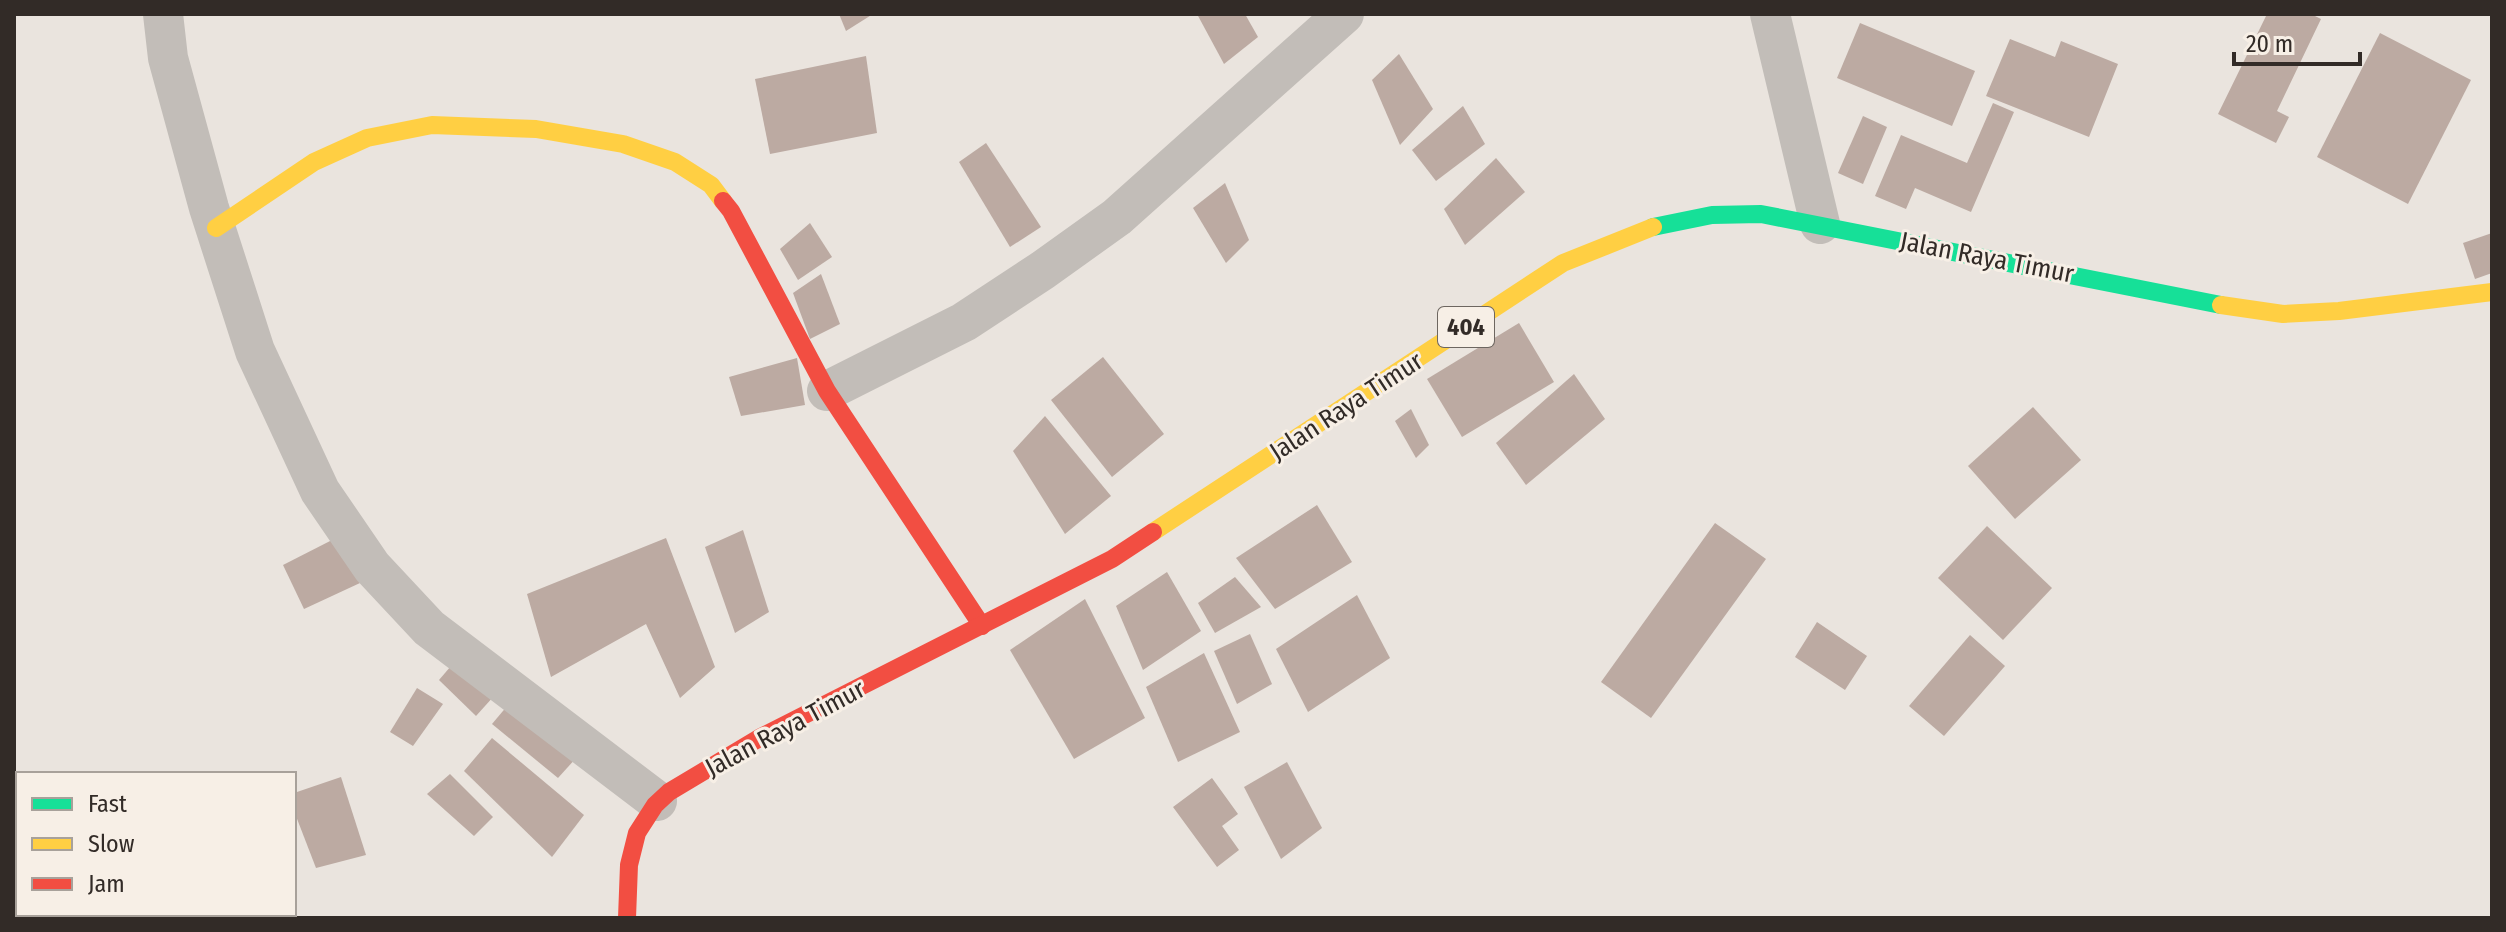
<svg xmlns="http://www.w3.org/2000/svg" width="2506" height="932" font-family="'Fira Sans Condensed',sans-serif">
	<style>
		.building { fill: #bcaaa2 }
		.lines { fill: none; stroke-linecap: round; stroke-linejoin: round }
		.street { stroke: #c2bdb8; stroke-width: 40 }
		.fast { stroke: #16e098; stroke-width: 18 }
		.slow { stroke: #ffcf43; stroke-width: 18 }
		.jam { stroke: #f24e42; stroke-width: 18 }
		.labels { text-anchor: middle; stroke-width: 6; stroke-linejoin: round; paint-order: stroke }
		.shield { fill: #f7efe6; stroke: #6d6660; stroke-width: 2 }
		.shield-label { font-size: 24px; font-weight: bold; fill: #322b27 }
		.street-label { font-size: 26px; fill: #322b27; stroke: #f7efe6 }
	</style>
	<rect width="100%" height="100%" fill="#eae4de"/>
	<g class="building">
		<path d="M 839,14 L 873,14 L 846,31 Z"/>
		<path d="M 1197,14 L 1245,14 L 1258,37 L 1224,64 Z"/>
		<path d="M 2267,14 L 2311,14 L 2321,19 L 2277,111 L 2289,117 L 2276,143 L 2218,114 Z"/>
		<path d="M 1860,23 L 1975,71 L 1952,126 L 1837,78 Z"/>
		<path d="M 2380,33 L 2471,80 L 2408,204 L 2317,157 Z"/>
		<path d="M 2010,39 L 2055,57 L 2061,41 L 2118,64 L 2089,137 L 1986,96 Z"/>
		<path d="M 1399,54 L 1433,109 L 1400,145 L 1372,80 Z"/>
		<path d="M 866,56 L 877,133 L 770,154 L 755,79 Z"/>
		<path d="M 1993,103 L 2014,112 L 1971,212 L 1915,188 L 1906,209 L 1875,196 L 1901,135 L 1967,163 Z"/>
		<path d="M 1463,106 L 1485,144 L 1436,181 L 1412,150 Z"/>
		<path d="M 1863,116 L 1887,127 L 1863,184 L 1838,173 Z"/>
		<path d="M 986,143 L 1041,227 L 1010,247 L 959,162 Z"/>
		<path d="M 1496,158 L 1525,192 L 1465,245 L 1444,209 Z"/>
		<path d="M 1225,183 L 1249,240 L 1226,263 L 1193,208 Z"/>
		<path d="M 810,223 L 832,257 L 798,280 L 780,249 Z"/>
		<path d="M 2492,233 L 2492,273 L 2475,279 L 2463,243 Z"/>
		<path d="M 821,274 L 840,324 L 810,339 L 793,293 Z"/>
		<path d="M 1519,323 L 1554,382 L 1462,437 L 1427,379 Z"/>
		<path d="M 1103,357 L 1164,434 L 1112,477 L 1051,400 Z"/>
		<path d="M 797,358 L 805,405 L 741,416 L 729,377 Z"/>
		<path d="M 1574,374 L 1605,419 L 1526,485 L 1496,443 Z"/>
		<path d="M 2033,407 L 2081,460 L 2015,519 L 1968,466 Z"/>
		<path d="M 1411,409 L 1429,445 L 1416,458 L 1395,421 Z"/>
		<path d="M 1045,416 L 1111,496 L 1065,534 L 1013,451 Z"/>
		<path d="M 1317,505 L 1352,562 L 1275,609 L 1236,558 Z"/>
		<path d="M 1715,523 L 1766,559 L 1651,718 L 1601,682 Z"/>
		<path d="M 1987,526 L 2052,588 L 2003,640 L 1938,578 Z"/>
		<path d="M 743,530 L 769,612 L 735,633 L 705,547 Z"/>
		<path d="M 666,538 L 715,667 L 680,698 L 646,624 L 551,677 L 527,594 Z"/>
		<path d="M 334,539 L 360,583 L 304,609 L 283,565 Z"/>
		<path d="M 1167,572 L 1201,631 L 1143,670 L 1116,606 Z"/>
		<path d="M 1235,577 L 1261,607 L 1215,633 L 1198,603 Z"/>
		<path d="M 1357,595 L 1390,658 L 1308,712 L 1276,649 Z"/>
		<path d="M 1085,599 L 1145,718 L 1074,759 L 1010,650 Z"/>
		<path d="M 1817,622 L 1867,656 L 1845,690 L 1795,657 Z"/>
		<path d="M 1250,634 L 1272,684 L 1237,704 L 1214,651 Z"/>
		<path d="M 1970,635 L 2005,666 L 1944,736 L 1909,706 Z"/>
		<path d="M 1204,653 L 1240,732 L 1178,762 L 1146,687 Z"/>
		<path d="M 451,666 L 494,696 L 476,716 L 439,680 Z"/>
		<path d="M 417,688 L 443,704 L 413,746 L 390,732 Z"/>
		<path d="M 508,705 L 577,757 L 558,778 L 492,724 Z"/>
		<path d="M 492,738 L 584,815 L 552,857 L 464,771 Z"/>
		<path d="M 1287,762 L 1322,828 L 1281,859 L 1244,787 Z"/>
		<path d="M 450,774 L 493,817 L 474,836 L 427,794 Z"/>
		<path d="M 341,777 L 366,855 L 316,868 L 294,811 L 294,793 Z"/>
		<path d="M 1212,778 L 1238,814 L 1222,826 L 1239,850 L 1217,867 L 1173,807 Z"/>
	</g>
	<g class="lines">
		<g class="street">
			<path d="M 163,14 L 168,58 L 209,208 L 255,351 L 320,491 L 372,567 L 429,628 L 657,801"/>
			<path d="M 1770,14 L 1820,224"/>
			<path d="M 827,391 L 964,322 L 1043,270 L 1117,217 L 1344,14"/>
		</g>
		<path class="fast" d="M 1653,227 L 1712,215 L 1761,214 L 2221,305"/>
		<g class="slow">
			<path d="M 216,228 L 314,162 L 367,138 L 432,125 L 536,129 L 623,144 L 675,162 L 711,185 L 723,201"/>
			<path d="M 2221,305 L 2283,314 L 2339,311 L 2492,292"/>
			<path d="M 1153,532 L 1563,263 L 1653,227"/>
		</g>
		<g class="jam">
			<path d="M 723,201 L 731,211 L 827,391 L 982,626"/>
			<path d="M 627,918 L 629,865 L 637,833 L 655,805 L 669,792 L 761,737 L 1112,559 L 1153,532"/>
		</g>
	</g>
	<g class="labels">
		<rect class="shield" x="1438" y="307" width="56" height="40" rx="6"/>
		<g class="shield-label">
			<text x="1466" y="335">404</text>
		</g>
		<g class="street-label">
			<text transform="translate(1987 257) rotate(11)" y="9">Jalan Raya Timur</text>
			<text transform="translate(1346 406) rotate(-33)" y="9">Jalan Raya Timur</text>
			<text transform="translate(785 728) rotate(-28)" y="9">Jalan Raya Timur</text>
		</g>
	</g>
	<rect width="2506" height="932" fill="none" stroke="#322b27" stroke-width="32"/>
	<rect x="16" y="772" width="280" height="144" fill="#f7efe6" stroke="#a8a19a" stroke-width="2"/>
	<rect x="32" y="798" width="40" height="12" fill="#16e098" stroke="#a8a19a" stroke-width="2"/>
	<text x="88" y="812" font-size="24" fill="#322b27">Fast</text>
	<rect x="32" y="838" width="40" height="12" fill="#ffcf43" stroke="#a8a19a" stroke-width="2"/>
	<text x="88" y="852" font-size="24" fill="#322b27">Slow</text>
	<rect x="32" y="878" width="40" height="12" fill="#f24e42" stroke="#a8a19a" stroke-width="2"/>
	<text x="88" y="892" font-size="24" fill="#322b27">Jam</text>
	<path d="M2234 52v12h126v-12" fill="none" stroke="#322b27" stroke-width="4"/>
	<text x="2246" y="52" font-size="24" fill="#322b27" stroke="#f7efe6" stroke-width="6" paint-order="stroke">20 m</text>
</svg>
